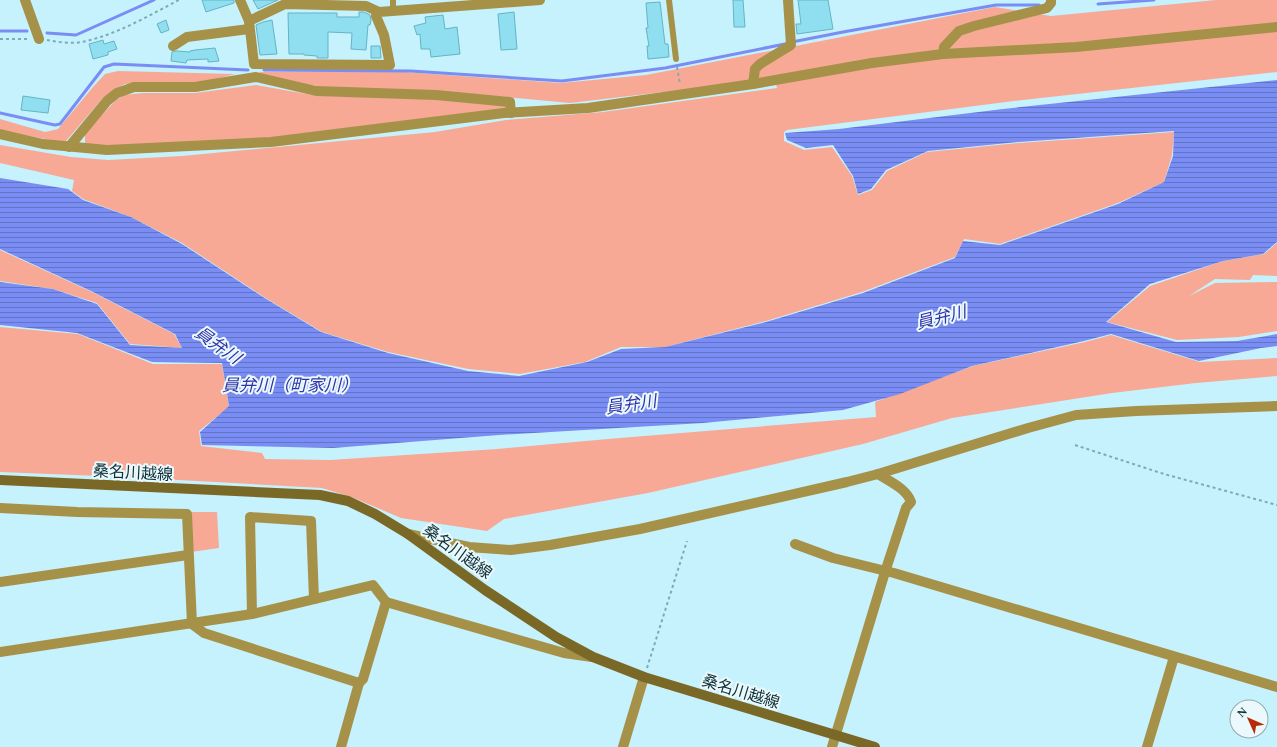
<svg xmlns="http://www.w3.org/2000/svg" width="1277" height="747" font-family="Spectral,'Noto Sans JP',serif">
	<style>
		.green { fill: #f7a996 }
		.water { fill: url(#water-rules) }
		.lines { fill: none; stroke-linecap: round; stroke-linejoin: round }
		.stream { stroke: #7a8df4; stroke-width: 3 }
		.building { fill: #90dff1; stroke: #65b3c4 }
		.path { stroke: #80a9b3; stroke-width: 2; stroke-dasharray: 3 3; stroke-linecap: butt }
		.service { stroke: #a69149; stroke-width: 6 }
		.minor { stroke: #a69149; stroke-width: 10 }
		.secondary { stroke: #7a6827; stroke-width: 10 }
		.labels { text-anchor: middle; stroke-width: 4; stroke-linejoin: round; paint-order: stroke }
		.street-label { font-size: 16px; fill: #0e3037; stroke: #ebf9fd }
		.water-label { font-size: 17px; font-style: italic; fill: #3133a9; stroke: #ebf9fd }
	</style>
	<defs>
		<pattern id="water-rules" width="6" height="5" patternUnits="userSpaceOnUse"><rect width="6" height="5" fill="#7a8df4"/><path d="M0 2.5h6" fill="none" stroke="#6274c6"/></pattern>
	</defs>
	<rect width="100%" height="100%" fill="#c5f2fd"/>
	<g class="green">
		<path d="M 1216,0 L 1277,0 L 1277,72 L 1014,101 L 787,130 L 784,132 L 784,141 L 804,150 L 832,147 L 852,176 L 858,195 L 872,190 L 887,171 L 927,152 L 1019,143 L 1174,132 L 1172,155 L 1164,182 L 1118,203 L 1000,244 L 964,239 L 955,257 L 862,292 L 766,321 L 665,347 L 621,347 L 585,362 L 520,374 L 468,369 L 388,352 L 322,332 L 264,297 L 182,243 L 131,217 L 83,199 L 72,191 L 74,180 L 0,163 L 0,145 L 71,157 L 108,160 L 182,156 L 435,132 L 506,120 L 603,112 L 777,88 L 775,79 L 570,103 L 496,96 L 331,88 L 269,79 L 259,72 L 390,71 L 561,83 L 646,75 L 995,7 L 1051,16 Z"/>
		<path d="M 118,71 L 235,74 L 198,84 L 156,82 L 125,84 L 113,90 L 102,99 L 66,141 L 55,141 L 0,130 L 0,119 L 45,132 L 58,129 L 93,87 L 105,74 Z"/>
		<path d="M 256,85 L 318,96 L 418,97 L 507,104 L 509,111 L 273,138 L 107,147 L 85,144 L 85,133 L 115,101 L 124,95 L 142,93 L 195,93 Z"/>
		<path d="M 1277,243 L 1277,276 L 1253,275 L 1250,280 L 1215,279 L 1189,296 L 1215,283 L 1277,282 L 1277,331 L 1239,337 L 1177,340 L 1107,322 L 1150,286 L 1223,261 L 1264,254 Z"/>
		<path d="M 0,250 L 92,292 L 174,334 L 182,348 L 130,344 L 97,303 L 53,289 L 0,281 Z"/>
		<path d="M 0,327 L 78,334 L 153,364 L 222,364 L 229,407 L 199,431 L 201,446 L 262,453 L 265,459 L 330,460 L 497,449 L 608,439 L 876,417 L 875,402 L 973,366 L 1085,342 L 1111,335 L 1200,362 L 1277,358 L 1277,376 L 1196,383 L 1112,393 L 952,418 L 863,444 L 648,493 L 504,519 L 487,531 L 401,518 L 354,498 L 322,488 L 124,477 L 0,472 Z"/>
		<path d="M 191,512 L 217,512 L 219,548 L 191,552 Z"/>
	</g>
	<path class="water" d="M 1277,80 L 1277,242 L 1263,254 L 1223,261 L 1150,284 L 1106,322 L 1176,342 L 1237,341 L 1277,334 L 1277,346 L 1261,348 L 1199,361 L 1111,334 L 1084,341 L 972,366 L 900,394 L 843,410 L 703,423 L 499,435 L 333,448 L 202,445 L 200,432 L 229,406 L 222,363 L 152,362 L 77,333 L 0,325 L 0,282 L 53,289 L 97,304 L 130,345 L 182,348 L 175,334 L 91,291 L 0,249 L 0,178 L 68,189 L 83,200 L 131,217 L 182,244 L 263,297 L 321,332 L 388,353 L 468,371 L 519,376 L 587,362 L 621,349 L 665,347 L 766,322 L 863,293 L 955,258 L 963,241 L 1000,245 L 1118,204 L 1164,182 L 1173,156 L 1174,131 L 1019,142 L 928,151 L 886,170 L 871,189 L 858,194 L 853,176 L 833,145 L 806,148 L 787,140 L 785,133 L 839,129 L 1003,109 Z"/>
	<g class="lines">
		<g class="stream">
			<path d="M 1098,4 L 1154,0"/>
			<path d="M 0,31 L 27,31"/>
			<path d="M 47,33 L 76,35 L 154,0"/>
			<path d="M 792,42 L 843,32 L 996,5 L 1039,5"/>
			<path d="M 264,70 L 411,71 L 562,81 L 665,68 L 785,44"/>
			<path d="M 0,113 L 50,124 L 55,125 L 60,124 L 104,67 L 114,64 L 248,70"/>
		</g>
	</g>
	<g class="building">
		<path d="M 202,0 L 234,0 L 234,3 L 206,12 Z"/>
		<path d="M 253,0 L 278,0 L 258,9 Z"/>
		<path d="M 733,0 L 743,0 L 745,27 L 734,27 Z"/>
		<path d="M 798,0 L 828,0 L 833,29 L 797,34 L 796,24 L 801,24 Z"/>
		<path d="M 660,2 L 665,44 L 668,44 L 669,57 L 648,59 L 647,46 L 649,46 L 646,28 L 648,28 L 646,3 Z"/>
		<path d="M 359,12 L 364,12 L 370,15 L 371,20 L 370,25 L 368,25 L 366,50 L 351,49 L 352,33 L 328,32 L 328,58 L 317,58 L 317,56 L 304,55 L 304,54 L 289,54 L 288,13 L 337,13 L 337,17 L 359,17 Z"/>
		<path d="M 514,12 L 517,49 L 501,50 L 498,14 Z"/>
		<path d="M 443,15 L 445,29 L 457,27 L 460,54 L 431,57 L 430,49 L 421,49 L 420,34 L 417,35 L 414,26 L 426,23 L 425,17 Z"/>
		<path d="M 166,20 L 169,30 L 161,33 L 157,24 Z"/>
		<path d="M 272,20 L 277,54 L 260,55 L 256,25 L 263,22 Z"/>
		<path d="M 103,40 L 104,44 L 114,41 L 117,49 L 108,52 L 108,55 L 93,59 L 89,44 Z"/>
		<path d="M 371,46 L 380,46 L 381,58 L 371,58 Z"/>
		<path d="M 215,48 L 219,61 L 208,62 L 208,59 L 187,60 L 186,63 L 171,61 L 172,52 L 177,51 L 190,52 L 190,51 L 195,50 Z"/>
		<path d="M 23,96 L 50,100 L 48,113 L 21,110 Z"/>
	</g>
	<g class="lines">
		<g class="path">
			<path d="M 0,39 L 29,39"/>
			<path d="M 47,40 C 58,42 71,44 82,42 C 116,35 148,16 179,0"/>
			<path d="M 677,67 L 680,84"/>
			<path d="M 1075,445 L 1164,474 L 1277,505"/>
			<path d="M 647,668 L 687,541"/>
		</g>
		<g class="service">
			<path d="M 669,0 L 676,59"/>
			<path d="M 393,11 L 393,0"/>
		</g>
		<g class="minor">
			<path d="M 25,0 L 39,39"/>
			<path d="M 240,0 L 249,21"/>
			<path d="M 379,12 L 376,16 L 384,35 L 390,65 L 254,64 L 249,21 L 285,4 L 366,6 L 379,12 L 540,0"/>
			<path d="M 173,46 L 187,37 L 249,29"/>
			<path d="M 943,54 L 944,47 L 959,31 L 974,26 L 1047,8 L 1051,3 L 1051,0"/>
			<path d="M 753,84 L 755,69 L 760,64 L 791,45 L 788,0"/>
			<path d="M 0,134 L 43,144 L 107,150 L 271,142 L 504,113 L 588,108 L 753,84 L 872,63 L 943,54 L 1076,47 L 1277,27"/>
			<path d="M 69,147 L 107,101 L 117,93 L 134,87 L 195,87 L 256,77 L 316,91 L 436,95 L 510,102 L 511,113"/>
			<path d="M 0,508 L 77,512 L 187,514 L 192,624"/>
			<path d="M 408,534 L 469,547 L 511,550 L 550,545 L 640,529 L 847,482 L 878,474 L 1028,428 L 1076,415 L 1136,411 L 1277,406"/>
			<path d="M 795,544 L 833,558 L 894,573 L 1277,687"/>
			<path d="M 0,582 L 188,555"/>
			<path d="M 386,602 L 564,653 L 592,657"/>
			<path d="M 252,614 L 250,517 L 311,521 L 314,599"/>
			<path d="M 192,624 L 204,633 L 359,683"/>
			<path d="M 0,652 L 252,614 L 373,585 L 386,602 L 363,679 L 359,683 L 341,747"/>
			<path d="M 623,747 L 644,677"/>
			<path d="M 832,747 L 885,572 L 906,508 L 911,502 C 907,489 889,481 878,474"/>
			<path d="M 1147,747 L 1174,657"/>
		</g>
		<path class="secondary" d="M 0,480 L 320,495 L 348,501 L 375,514 L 408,534 L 485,590 L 556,637 L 593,657 L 644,677 L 875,747"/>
	</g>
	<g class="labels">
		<g class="street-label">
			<text transform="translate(133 472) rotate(3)" y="6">桑名川越線</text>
			<text transform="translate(458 551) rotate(36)" y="6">桑名川越線</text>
			<text transform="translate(741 691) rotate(17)" y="6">桑名川越線</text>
		</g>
		<g class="water-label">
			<text transform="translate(941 317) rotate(-14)" y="6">員弁川</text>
			<text transform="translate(218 345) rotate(35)" y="6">員弁川</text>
			<text x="290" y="391">員弁川（町家川）</text>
			<text transform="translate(631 404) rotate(-8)" y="6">員弁川</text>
		</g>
	</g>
	<g transform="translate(1249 719) rotate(315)"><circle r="19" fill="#ebf9fd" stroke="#93a9ae"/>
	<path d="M0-3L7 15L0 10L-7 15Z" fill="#b62b08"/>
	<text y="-6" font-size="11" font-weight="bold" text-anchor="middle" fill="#0e3037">N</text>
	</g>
</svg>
